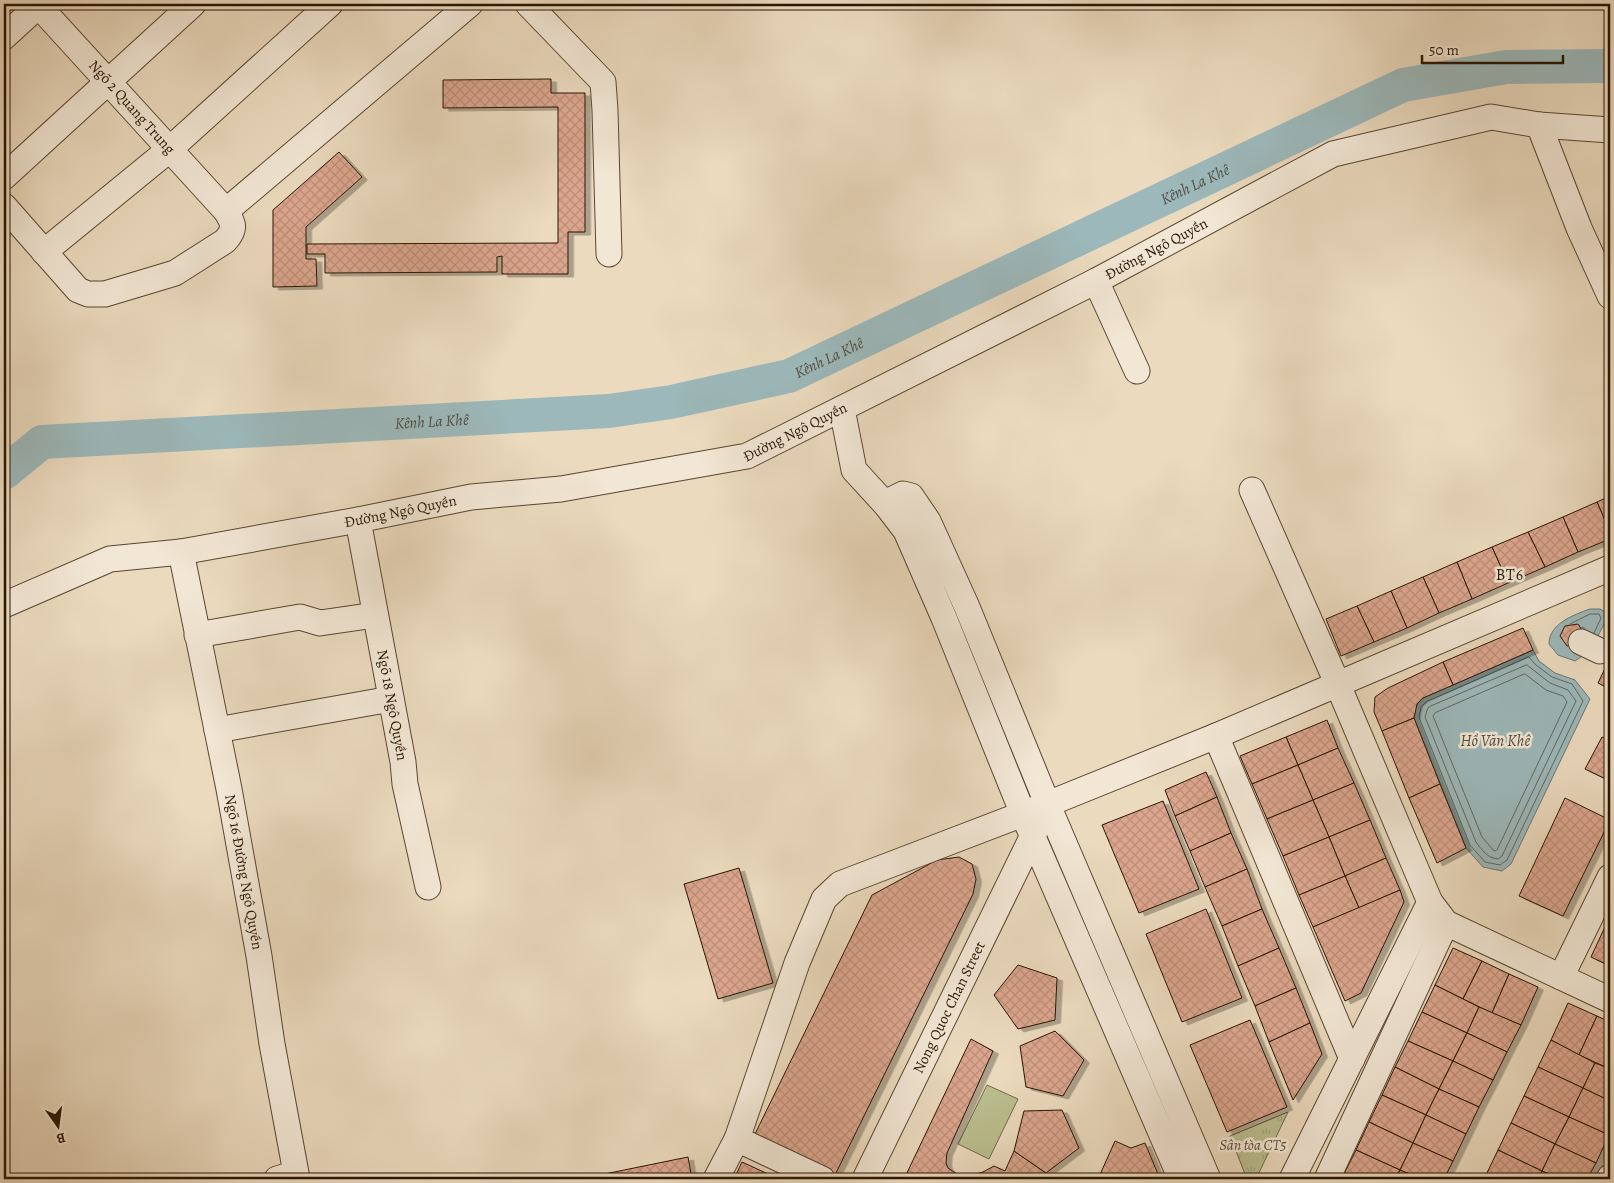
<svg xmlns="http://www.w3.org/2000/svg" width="1614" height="1183" font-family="Alegreya,serif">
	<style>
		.park { fill: url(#park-tufts); stroke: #716a48 }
		.garden { fill: #babe8f; stroke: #716a48 }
		.water { fill: #9cb8ba; stroke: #6e7770 }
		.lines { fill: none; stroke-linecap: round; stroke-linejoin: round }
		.shore { stroke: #62665e; stroke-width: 1 }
		.river { stroke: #9cb8ba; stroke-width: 34 }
		.building { fill: url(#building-cross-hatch); stroke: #281502; filter: url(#shadow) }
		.minor-casing { stroke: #594631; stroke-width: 27 }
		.minor { stroke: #f2e7d5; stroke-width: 25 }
		.labels { text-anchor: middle; stroke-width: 5; stroke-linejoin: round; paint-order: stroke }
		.street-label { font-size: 15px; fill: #281502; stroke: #f2e7d5 }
		.park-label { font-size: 15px; font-style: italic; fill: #5b5033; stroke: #f2e7d5 }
		.water-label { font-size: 16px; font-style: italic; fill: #514e42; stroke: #f2e7d5 }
		.neighbourhood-label { font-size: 16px; letter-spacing: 1px; fill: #281502; stroke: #f2e7d5 }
	</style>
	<defs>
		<pattern id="park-tufts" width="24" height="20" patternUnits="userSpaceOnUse" patternTransform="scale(1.25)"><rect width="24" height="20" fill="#babe8f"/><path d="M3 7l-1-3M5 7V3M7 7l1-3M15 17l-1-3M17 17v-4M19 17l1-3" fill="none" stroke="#a0a27a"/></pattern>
		<pattern id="building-cross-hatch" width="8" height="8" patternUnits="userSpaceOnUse" patternTransform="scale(1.25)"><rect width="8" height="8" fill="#dca68e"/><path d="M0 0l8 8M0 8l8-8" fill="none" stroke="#bd8e79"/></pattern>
		<filter id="shadow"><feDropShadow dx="5.5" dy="3" stdDeviation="0" flood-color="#0004"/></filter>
	</defs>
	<rect width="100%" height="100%" fill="#ebdabe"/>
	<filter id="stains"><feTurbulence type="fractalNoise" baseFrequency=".004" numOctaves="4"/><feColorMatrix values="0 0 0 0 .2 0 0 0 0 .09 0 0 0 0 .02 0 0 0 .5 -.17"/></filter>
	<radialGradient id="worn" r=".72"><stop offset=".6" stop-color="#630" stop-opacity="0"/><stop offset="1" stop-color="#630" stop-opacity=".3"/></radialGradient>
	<path class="park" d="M 1288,1112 L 1256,1179 L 1247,1179 L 1230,1136 Z"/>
	<path class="garden" d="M 987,1085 L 1018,1099 L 989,1159 L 958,1144 Z"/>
	<g class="water">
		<path d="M 1590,609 L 1600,609 L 1609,614 L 1591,650 L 1575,661 L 1558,655 L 1549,644 C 1549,624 1573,615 1590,609 Z"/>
		<path d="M 1533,650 L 1539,661 L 1555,673 L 1575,680 L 1590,699 L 1511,864 L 1502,871 L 1483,867 L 1466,848 L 1414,718 L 1417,704 L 1423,698 Z"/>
	</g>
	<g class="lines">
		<g class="shore">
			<path d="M 1570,624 L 1590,614 L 1599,614 L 1601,618 L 1594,633"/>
			<path d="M 1529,657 L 1536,665 L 1552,677 L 1572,684 L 1583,701 L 1507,860 L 1500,865 L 1485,862 L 1470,845 L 1419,717 L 1421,707 L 1426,702 Z"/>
			<path d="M 1527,665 L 1550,683 L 1568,690 L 1576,701 L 1502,856 L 1498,859 C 1487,858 1482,850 1476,842 L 1425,717 L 1427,710 L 1429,707 Z"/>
			<path d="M 1525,674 L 1546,690 L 1563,696 L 1567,702 L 1497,850 L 1494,851 L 1482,837 L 1433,716 L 1435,713 Z"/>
		</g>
		<path class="river" id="s1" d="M 4,473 L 42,442 L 609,411 L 671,402 L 789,376 L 1403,85 L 1506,67 L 1610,66"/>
	</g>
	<g class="building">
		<path d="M 551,79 L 551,93 L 585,93 L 585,232 L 568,232 L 568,274 L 502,274 L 502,256 L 497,257 L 497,272 L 325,273 L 325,254 L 307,254 L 307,244 L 558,243 L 558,107 L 443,108 L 443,80 Z"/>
		<path d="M 339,152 L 362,177 L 306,227 L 306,259 L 316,259 L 317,286 L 273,287 L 273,210 Z"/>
		<path d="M 1610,496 L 1610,532 L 1597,502 Z"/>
		<path d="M 1597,502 L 1610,532 L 1610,539 L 1578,552 L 1563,517 Z"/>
		<path d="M 1563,517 L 1578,552 L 1545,567 L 1528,532 Z"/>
		<path d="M 1528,532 L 1545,567 L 1508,583 L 1492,547 Z"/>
		<path d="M 1492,547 L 1508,583 L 1472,599 L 1457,562 Z"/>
		<path d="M 1457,562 L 1472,599 L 1439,613 L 1423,577 Z"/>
		<path d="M 1423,577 L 1439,613 L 1407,628 L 1391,591 Z"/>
		<path d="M 1391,591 L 1407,628 L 1374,642 L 1357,606 Z"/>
		<path d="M 1357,606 L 1374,642 L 1341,656 L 1326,619 Z"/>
		<path d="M 1578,624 L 1585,635 L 1579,645 L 1567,646 L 1560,636 L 1565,626 Z"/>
		<path d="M 1523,628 L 1533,650 L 1453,685 L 1443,662 Z"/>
		<path d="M 1610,658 L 1610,689 L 1598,683 Z"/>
		<path d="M 1443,662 L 1453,685 L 1423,698 L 1417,704 L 1414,718 L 1382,731 L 1374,712 L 1375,697 L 1388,688 Z"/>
		<path d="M 1414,718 L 1440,784 L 1409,798 L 1382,731 Z"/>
		<path d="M 1327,720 L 1338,748 L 1298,765 L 1286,737 Z"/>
		<path d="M 1286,737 L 1298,765 L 1252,784 L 1240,756 Z"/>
		<path d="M 1602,737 L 1610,741 L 1610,781 L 1585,769 Z"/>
		<path d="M 1338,748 L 1354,783 L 1313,800 L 1298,765 Z"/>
		<path d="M 1298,765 L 1313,800 L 1267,819 L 1252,784 Z"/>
		<path d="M 1206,772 L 1217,797 L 1175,816 L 1165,790 Z"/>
		<path d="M 1354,783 L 1370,820 L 1329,837 L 1313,800 Z"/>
		<path d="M 1440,784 L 1466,848 L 1437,863 L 1409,798 Z"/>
		<path d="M 1217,797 L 1231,833 L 1190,851 L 1175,816 Z"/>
		<path d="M 1565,798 L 1610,820 L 1563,916 L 1519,896 Z"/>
		<path d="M 1313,800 L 1329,837 L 1283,856 L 1267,819 Z"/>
		<path d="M 1163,801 L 1199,889 L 1139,913 L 1102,825 Z"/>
		<path d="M 1370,820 L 1386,858 L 1345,876 L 1329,837 Z"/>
		<path d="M 1231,833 L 1247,869 L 1205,887 L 1190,851 Z"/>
		<path d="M 1329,837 L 1345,876 L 1299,895 L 1283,856 Z"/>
		<path d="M 959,857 L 972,864 L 976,879 L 973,894 L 835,1175 L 755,1134 L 872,895 L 937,860 Z"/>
		<path d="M 1386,858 L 1400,890 L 1359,908 L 1345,876 Z"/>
		<path d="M 739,868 L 773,983 L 718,999 L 684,884 Z"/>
		<path d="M 1247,869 L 1262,909 L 1222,926 L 1205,887 Z"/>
		<path d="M 1345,876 L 1359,908 L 1313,927 L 1299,895 Z"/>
		<path d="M 1400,890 L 1404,902 L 1361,993 L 1345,1001 L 1313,927 Z"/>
		<path d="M 1206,909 L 1242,998 L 1182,1022 L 1146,934 Z"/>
		<path d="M 1262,909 L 1279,948 L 1238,966 L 1222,926 Z"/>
		<path d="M 1610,916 L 1610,931 L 1604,929 Z"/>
		<path d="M 1604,929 L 1610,931 L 1610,966 L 1591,957 Z"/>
		<path d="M 1279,948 L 1296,988 L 1255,1006 L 1238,966 Z"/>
		<path d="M 1453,948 L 1482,961 L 1463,999 L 1435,985 Z"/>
		<path d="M 1482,961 L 1509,974 L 1492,1013 L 1463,999 Z"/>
		<path d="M 1018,965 L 1057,978 L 1055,1020 L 1018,1029 L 994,995 Z"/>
		<path d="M 1509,974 L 1538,987 L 1521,1025 L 1492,1013 Z"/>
		<path d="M 1435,985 L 1479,1007 L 1467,1033 L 1422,1012 Z"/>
		<path d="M 1296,988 L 1310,1023 L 1269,1042 L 1255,1006 Z"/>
		<path d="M 1568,1003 L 1597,1016 L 1579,1055 L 1551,1040 Z"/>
		<path d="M 1479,1007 L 1521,1025 L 1507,1052 L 1467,1033 Z"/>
		<path d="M 1422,1012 L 1467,1033 L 1453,1061 L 1408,1041 Z"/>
		<path d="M 1597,1016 L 1610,1022 L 1610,1063 L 1608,1068 L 1579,1055 Z"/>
		<path d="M 1250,1020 L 1287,1107 L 1227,1132 L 1190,1045 Z"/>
		<path d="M 1310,1023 L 1322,1054 L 1293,1100 L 1269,1042 Z"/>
		<path d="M 1055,1031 L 1084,1060 L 1063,1096 L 1026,1087 L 1020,1046 Z"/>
		<path d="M 1467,1033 L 1507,1052 L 1493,1080 L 1453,1061 Z"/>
		<path d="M 971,1039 L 993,1051 L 947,1153 L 946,1163 L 948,1168 L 957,1174 L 973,1175 L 983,1172 L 994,1166 L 1005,1171 L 1014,1151 L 1046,1173 L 1042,1179 L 904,1179 Z"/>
		<path d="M 1551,1040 L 1595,1063 L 1583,1088 L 1538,1067 Z"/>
		<path d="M 1408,1041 L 1453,1061 L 1439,1089 L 1395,1067 Z"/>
		<path d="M 1453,1061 L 1493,1080 L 1479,1107 L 1439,1089 Z"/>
		<path d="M 1595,1063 L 1610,1069 L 1610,1101 L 1583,1088 Z"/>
		<path d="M 1395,1067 L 1439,1089 L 1426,1115 L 1382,1095 Z"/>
		<path d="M 1538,1067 L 1583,1088 L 1569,1117 L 1524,1096 Z"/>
		<path d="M 1583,1088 L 1610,1101 L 1609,1135 L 1569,1117 Z"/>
		<path d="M 1439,1089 L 1479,1107 L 1466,1134 L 1426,1115 Z"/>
		<path d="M 1382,1095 L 1426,1115 L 1413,1143 L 1369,1122 Z"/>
		<path d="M 1524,1096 L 1569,1117 L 1555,1144 L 1511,1123 Z"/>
		<path d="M 1062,1110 L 1079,1148 L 1046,1173 L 1014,1151 L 1024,1111 Z"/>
		<path d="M 1426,1115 L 1466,1134 L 1453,1161 L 1413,1143 Z"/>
		<path d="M 1569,1117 L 1609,1135 L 1596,1163 L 1555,1144 Z"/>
		<path d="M 1369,1122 L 1413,1143 L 1400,1170 L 1356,1150 Z"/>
		<path d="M 1511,1123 L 1555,1144 L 1542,1171 L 1498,1150 Z"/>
		<path d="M 1115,1141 L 1131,1148 L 1145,1143 L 1160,1179 L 1098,1179 Z"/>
		<path d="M 1413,1143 L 1453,1161 L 1444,1179 L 1421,1179 L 1400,1170 Z"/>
		<path d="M 1555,1144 L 1596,1163 L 1587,1179 L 1561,1179 L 1542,1171 Z"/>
		<path d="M 1356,1150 L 1400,1170 L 1395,1179 L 1342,1178 Z"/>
		<path d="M 1498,1150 L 1542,1171 L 1538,1179 L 1490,1179 L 1485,1177 Z"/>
		<path d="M 688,1157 L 692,1179 L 580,1179 Z"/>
		<path d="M 742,1162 L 779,1179 L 734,1179 Z"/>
		<path d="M 1400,1170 L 1421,1179 L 1395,1179 Z"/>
		<path d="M 1542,1171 L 1561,1179 L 1538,1179 Z"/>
	</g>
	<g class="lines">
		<g class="minor-casing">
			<g id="minor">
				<path d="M 528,4 L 603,82 L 605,110 L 609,254"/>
				<path d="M 4,37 L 40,4"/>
				<path d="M 1539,125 L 1579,228 L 1610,296"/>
				<path d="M 4,177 L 193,4"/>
				<path d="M 4,206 L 78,290 L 88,294 L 105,294 L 175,273 L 225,241 C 236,229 234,224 226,211 L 37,4"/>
				<path d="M 226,211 L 470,4"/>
				<path d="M 44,252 L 170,149 L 330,4"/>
				<path d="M 1096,281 L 1137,371"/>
				<path d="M 842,409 L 854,470 L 887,506"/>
				<path d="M 1252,490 L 1338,685 L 1430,902 L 1446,923 L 1610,1000"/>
				<path id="s2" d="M 358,520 L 403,762 L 405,784 L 428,887"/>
				<path id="s3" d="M 181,552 L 229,789 L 259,956 L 272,1044 L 296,1173 L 277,1179"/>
				<path id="s4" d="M 4,605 L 110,559 L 181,552 L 358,520 L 471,497 L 561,489 L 747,456 L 1096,281 L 1333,154 L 1491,117 L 1539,125 L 1610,130"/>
				<path d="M 197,635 L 300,617 L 320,623 L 375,615"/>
				<path d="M 1581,642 L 1600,651"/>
				<path d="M 217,730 L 391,699"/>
				<path d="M 1216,736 L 1352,1059"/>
				<path d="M 1561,977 L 1610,877"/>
				<path d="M 737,1139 L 822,1179"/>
				<path d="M 716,1179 L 737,1139 L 797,963 L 824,899 L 840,884 L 1023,814 L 1216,736 L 1610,568"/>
				<path id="s5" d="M 865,1179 L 1037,827"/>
				<path d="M 1181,1179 L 1023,814 L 944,618 L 906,531 L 887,506 L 891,500 L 903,494 L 911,496 L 928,521 L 967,607 L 1047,803 L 1208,1179"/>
				<path d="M 1292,1179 L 1430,902"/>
				<path d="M 1327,1179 L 1446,923"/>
				<path d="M 1609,1179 L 1610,1177"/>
			</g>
		</g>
		<use href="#minor" class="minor"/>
	</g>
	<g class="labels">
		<g class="street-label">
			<text transform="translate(132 107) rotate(48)" y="5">Ngõ 2 Quang Trung</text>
			<text dy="5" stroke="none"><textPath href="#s4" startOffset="1220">Đường Ngô Quyền</textPath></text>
			<text dy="5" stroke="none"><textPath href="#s4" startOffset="815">Đường Ngô Quyền</textPath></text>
			<text dy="5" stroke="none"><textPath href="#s4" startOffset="410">Đường Ngô Quyền</textPath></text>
			<text dy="5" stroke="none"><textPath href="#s2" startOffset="188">Ngõ 18 Ngô Quyền</textPath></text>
			<text dy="5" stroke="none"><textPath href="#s3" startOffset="326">Ngõ 16 Đường Ngô Quyền</textPath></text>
			<text dy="5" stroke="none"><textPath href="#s5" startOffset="191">Nong Quoc Chan Street</textPath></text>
		</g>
		<g class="park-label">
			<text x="1253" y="1150">Sân tòa CT5</text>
		</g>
		<g class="water-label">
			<text dy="6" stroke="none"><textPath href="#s1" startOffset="1249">Kênh La Khê</textPath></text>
			<text dy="6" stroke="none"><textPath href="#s1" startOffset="844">Kênh La Khê</textPath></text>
			<text dy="6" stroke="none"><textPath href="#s1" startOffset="439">Kênh La Khê</textPath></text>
			<text x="1495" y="746">Hồ Văn Khê</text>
		</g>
		<g class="neighbourhood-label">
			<text x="1510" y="580">BT6</text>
		</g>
	</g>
	<rect width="1614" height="1183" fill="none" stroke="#ebdabe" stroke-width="20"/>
	<rect x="5" y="5" width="1604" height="1173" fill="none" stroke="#281502" stroke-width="2.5"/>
	<rect x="10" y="10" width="1594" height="1163" fill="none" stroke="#281502"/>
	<g transform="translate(58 1126) rotate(166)" stroke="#f2e7d5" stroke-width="4" paint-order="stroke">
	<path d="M0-4L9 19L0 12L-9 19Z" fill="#281502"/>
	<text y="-8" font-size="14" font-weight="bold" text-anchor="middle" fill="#281502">B</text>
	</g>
	<path d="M1422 55v8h141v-8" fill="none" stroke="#281502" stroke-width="2.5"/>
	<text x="1429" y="55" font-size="15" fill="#281502" stroke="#f2e7d5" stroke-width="4" paint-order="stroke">50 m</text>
	<rect width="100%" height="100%" filter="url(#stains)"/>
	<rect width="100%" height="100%" fill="url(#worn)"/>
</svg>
